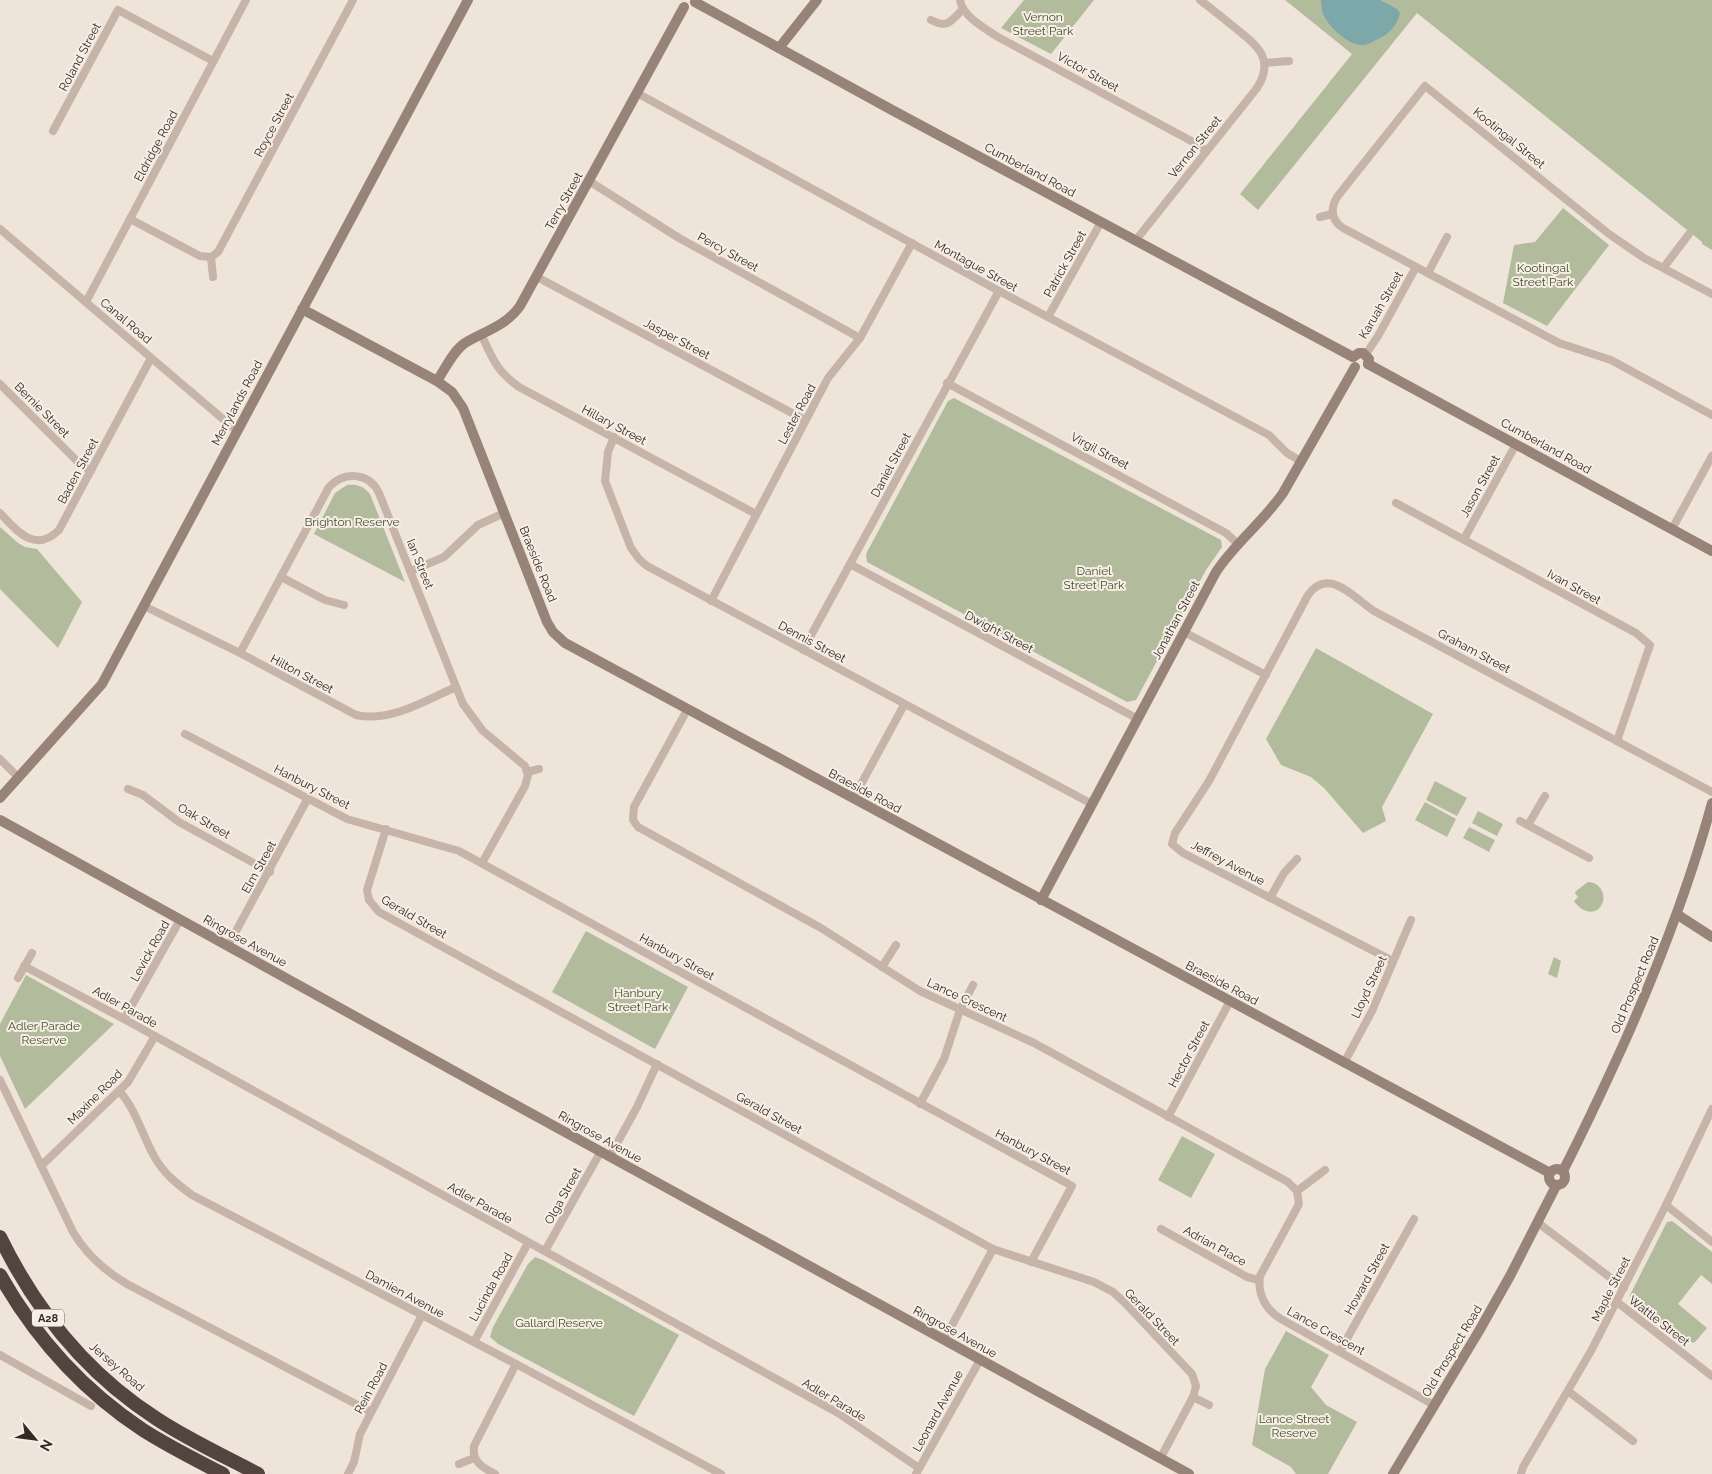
<svg xmlns="http://www.w3.org/2000/svg" width="1712" height="1474" font-family="Raleway,sans-serif">
	<style>
		.green { fill: #b2bc9c }
		.water { fill: #7ca8a9 }
		.lines { fill: none; stroke-linecap: round; stroke-linejoin: round }
		.street { stroke: #c5b4a7; stroke-width: 8 }
		.secondary { stroke: #988379; stroke-width: 10 }
		.highway { stroke: #53443f; stroke-width: 14 }
		.labels { text-anchor: middle; stroke-width: 4; stroke-linejoin: round; paint-order: stroke }
		.shield { fill: #f7eee6; stroke: #6d6560; stroke-width: 1 }
		.shield-label { font-size: 11px; font-weight: bold; fill: #322a27 }
		.park-label { font-size: 12px; fill: #434e2d; stroke: #f7eee6 }
		.street-label { font-size: 12px; fill: #322a27; stroke: #f7eee6 }
	</style>
	<rect width="100%" height="100%" fill="#eee4da"/>
	<g class="green">
		<path d="M 1024,0 L 1094,0 L 1051,54 L 1001,28 Z"/>
		<path d="M 1285,0 L 1712,0 L 1712,250 L 1702,244 L 1702,242 L 1417,13 L 1258,210 L 1240,194 L 1352,54 Z"/>
		<path d="M 1563,208 L 1609,245 L 1547,326 L 1503,303 L 1514,245 L 1535,242 Z"/>
		<path d="M 954,398 L 1221,540 L 1222,547 L 1206,570 L 1136,700 L 1127,702 L 867,562 L 866,554 L 948,401 Z"/>
		<path d="M 347,485 C 357,484 363,486 370,494 L 405,582 L 314,534 L 335,493 Z"/>
		<path d="M 0,527 L 18,543 L 25,547 L 37,549 L 82,602 L 58,648 L 0,589 Z"/>
		<path d="M 1316,648 L 1433,714 L 1382,807 L 1386,821 L 1363,833 L 1324,788 L 1311,777 L 1281,765 L 1266,739 Z"/>
		<path d="M 1435,781 L 1467,798 L 1457,816 L 1426,800 Z"/>
		<path d="M 1425,802 L 1456,819 L 1447,837 L 1415,820 Z"/>
		<path d="M 1478,811 L 1503,824 L 1497,836 L 1472,823 Z"/>
		<path d="M 1469,827 L 1495,840 L 1489,852 L 1463,838 Z"/>
		<path d="M 1588,882 C 1600,882 1608,896 1601,906 C 1594,917 1579,910 1574,901 L 1578,897 L 1575,893 L 1576,891 Z"/>
		<path d="M 586,931 L 688,987 L 655,1049 L 552,992 Z"/>
		<path d="M 1554,957 L 1561,961 L 1557,978 L 1548,974 Z"/>
		<path d="M 26,975 L 114,1024 L 25,1109 L 0,1056 L 0,1024 Z"/>
		<path d="M 1182,1136 L 1215,1154 L 1191,1198 L 1158,1180 Z"/>
		<path d="M 1672,1221 L 1712,1252 L 1712,1284 L 1701,1275 L 1678,1304 L 1707,1328 L 1696,1341 L 1693,1343 L 1665,1321 L 1662,1325 L 1631,1300 L 1630,1295 L 1667,1222 Z"/>
		<path d="M 535,1257 L 543,1260 L 679,1335 L 634,1416 L 498,1344 L 490,1337 L 493,1327 L 528,1264 Z"/>
		<path d="M 1286,1331 L 1329,1355 L 1311,1387 L 1326,1405 L 1357,1422 L 1328,1474 L 1296,1474 L 1291,1467 L 1252,1445 L 1265,1369 Z"/>
	</g>
	<path class="water" d="M 1321,0 L 1380,0 L 1397,9 L 1400,13 C 1397,26 1389,34 1378,39 C 1374,41 1368,45 1364,45 C 1349,46 1330,28 1324,16 C 1321,11 1322,5 1321,0 Z"/>
	<g class="lines">
		<g class="street">
			<path d="M 960,0 C 962,16 986,29 998,37 L 1195,143 L 1206,151"/>
			<path d="M 931,20 C 948,29 951,21 963,9"/>
			<path d="M 1264,63 L 1289,61"/>
			<path d="M 637,93 L 999,291 L 1269,435 L 1287,453 L 1302,462"/>
			<path d="M 53,131 L 118,10 L 213,61"/>
			<path d="M 589,181 L 679,238 L 860,338"/>
			<path d="M 1320,217 L 1332,214"/>
			<path d="M 130,219 L 200,256 L 211,257 L 218,252 L 353,0"/>
			<path d="M 0,229 L 237,431"/>
			<path d="M 1136,240 L 1257,88 C 1276,58 1256,45 1234,27 C 1223,18 1212,9 1200,0"/>
			<path d="M 211,257 L 213,277"/>
			<path d="M 1664,267 L 1689,234"/>
			<path d="M 1428,273 L 1447,237"/>
			<path d="M 537,277 L 805,420"/>
			<path d="M 1712,294 L 1644,258 L 1609,234 L 1425,86 L 1337,197 C 1330,209 1331,220 1343,228 L 1559,343 L 1611,360 L 1712,415"/>
			<path d="M 86,302 L 246,0"/>
			<path d="M 1048,317 L 1101,222"/>
			<path d="M 482,336 C 493,360 497,371 519,387 L 756,514"/>
			<path d="M 1366,354 L 1378,336 L 1416,267"/>
			<path d="M 947,383 L 1226,533 L 1238,544"/>
			<path d="M 0,384 L 80,464 L 91,471"/>
			<path d="M 614,437 L 608,452 L 605,481 L 631,548 L 639,559 L 647,566 L 1092,804"/>
			<path d="M 1396,503 L 1636,633 L 1650,645 L 1617,741"/>
			<path d="M 0,513 C 17,531 35,554 59,530 L 151,358"/>
			<path d="M 1672,529 L 1712,456"/>
			<path d="M 1464,539 L 1516,444"/>
			<path d="M 850,564 L 1138,719"/>
			<path d="M 411,571 L 444,557 L 478,525 L 504,513"/>
			<path d="M 281,577 L 325,600 L 344,605"/>
			<path d="M 711,601 L 828,378 L 860,338 L 912,243"/>
			<path d="M 144,606 L 240,653 L 356,715 C 389,723 426,700 456,687"/>
			<path d="M 1184,632 L 1266,675"/>
			<path d="M 803,650 L 999,291"/>
			<path d="M 240,653 L 329,487 C 344,471 369,472 379,493 L 463,704 L 483,731 L 525,766 L 528,775 L 525,786 L 482,863"/>
			<path d="M 687,710 L 634,807 L 633,820 L 638,827 L 821,928 L 920,991 L 1034,1043 L 1288,1182 L 1297,1191 L 1299,1204 L 1260,1276 C 1257,1294 1266,1310 1281,1319 L 1434,1405"/>
			<path d="M 185,734 L 347,819 L 459,851 L 1072,1186 L 1031,1262"/>
			<path d="M 0,759 L 19,778"/>
			<path d="M 527,772 L 539,769"/>
			<path d="M 128,789 L 143,795 L 179,822 L 270,872"/>
			<path d="M 853,799 L 904,705"/>
			<path d="M 1520,821 L 1589,858"/>
			<path d="M 1528,825 L 1545,796"/>
			<path d="M 386,829 L 367,890 L 369,900 L 379,912 L 993,1249 L 1094,1282 L 1113,1292 L 1125,1303 L 1192,1374 L 1196,1386 L 1193,1397 L 1160,1459"/>
			<path d="M 1270,898 L 1284,873 L 1297,859"/>
			<path d="M 228,946 L 308,798"/>
			<path d="M 1393,961 L 1183,853 L 1172,844 L 1175,833 L 1209,781 L 1308,595 C 1329,566 1354,598 1374,611 L 1712,792"/>
			<path d="M 24,966 L 124,1019 L 838,1413 L 919,1468"/>
			<path d="M 882,967 L 896,945"/>
			<path d="M 18,978 L 32,953"/>
			<path d="M 124,1019 L 180,920"/>
			<path d="M 1344,1063 L 1372,1011 L 1411,920"/>
			<path d="M 0,1080 L 73,1232 C 86,1254 105,1271 127,1284 L 371,1412"/>
			<path d="M 119,1091 C 136,1109 142,1135 154,1156 C 163,1173 177,1184 192,1195 L 516,1364 L 721,1474"/>
			<path d="M 920,1104 L 944,1059 L 960,1010 L 973,985"/>
			<path d="M 1168,1117 L 1230,1001"/>
			<path d="M 610,1156 L 637,1107 L 657,1064"/>
			<path d="M 41,1166 L 128,1082 L 155,1036"/>
			<path d="M 1297,1191 L 1325,1170"/>
			<path d="M 1666,1205 L 1712,1242"/>
			<path d="M 1537,1222 L 1624,1288"/>
			<path d="M 1161,1229 L 1247,1277 L 1259,1280"/>
			<path d="M 545,1251 L 601,1151"/>
			<path d="M 1617,1302 L 1712,1376"/>
			<path d="M 944,1340 L 993,1249"/>
			<path d="M 474,1342 L 528,1243"/>
			<path d="M 1340,1351 L 1414,1219"/>
			<path d="M 0,1355 L 91,1406"/>
			<path d="M 1568,1391 L 1633,1441"/>
			<path d="M 1193,1397 L 1209,1405"/>
			<path d="M 459,1464 L 474,1458"/>
			<path d="M 348,1474 L 354,1462 L 360,1434 L 422,1315"/>
			<path d="M 495,1474 C 482,1467 472,1462 474,1446 L 516,1364"/>
			<path d="M 916,1474 L 980,1360"/>
			<path d="M 1521,1474 L 1523,1467 L 1591,1351 L 1666,1205 L 1712,1109"/>
		</g>
		<g class="secondary">
			<path d="M 695,2 L 892,110 L 1353,357"/>
			<path d="M 779,48 L 817,0"/>
			<path d="M 302,309 L 437,381 L 452,392 L 463,408 L 547,622 L 553,632 L 565,643 L 1550,1173"/>
			<path d="M 1353,357 L 1359,353 L 1363,353 L 1369,359 L 1368,364"/>
			<path d="M 1368,364 L 1712,551"/>
			<path d="M 437,381 C 445,369 453,351 465,343 C 485,331 506,326 520,306 L 684,7"/>
			<path d="M 0,798 L 102,684 L 468,0"/>
			<path d="M 0,820 L 481,1086 L 1189,1474"/>
			<path d="M 1041,900 L 1216,572 C 1235,543 1263,522 1283,493 L 1355,367"/>
			<path d="M 1678,915 L 1712,937"/>
			<circle cx="1557" cy="1177" r="8"/>
			<path d="M 1563,1171 C 1585,1128 1605,1085 1625,1041 C 1660,962 1689,887 1712,803"/>
			<path d="M 1393,1474 L 1479,1331 L 1510,1276 L 1556,1186"/>
		</g>
		<g class="highway">
			<path d="M 0,1237 C 36,1311 87,1374 157,1419 C 189,1440 224,1456 258,1474"/>
			<path d="M 0,1275 C 35,1337 84,1391 143,1430 C 168,1446 196,1460 223,1474"/>
		</g>
	</g>
	<g class="labels">
		<rect class="shield" x="32" y="1309.5" width="32" height="17" rx="4"/>
		<g class="shield-label">
			<text x="48" y="1322">A28</text>
		</g>
		<g class="park-label">
			<text x="1043" y="21">Vernon<tspan x="1043" dy="14">Street Park</tspan></text>
			<text x="1543" y="272">Kootingal<tspan x="1543" dy="14">Street Park</tspan></text>
			<text x="352" y="526">Brighton Reserve</text>
			<text x="1094" y="575">Daniel<tspan x="1094" dy="14">Street Park</tspan></text>
			<text x="638" y="997">Hanbury<tspan x="638" dy="14">Street Park</tspan></text>
			<text x="44" y="1030">Adler Parade<tspan x="44" dy="14">Reserve</tspan></text>
			<text x="559" y="1327">Gallard Reserve</text>
			<text x="1294" y="1423">Lance Street<tspan x="1294" dy="14">Reserve</tspan></text>
		</g>
		<g class="street-label">
			<text transform="translate(80 57) rotate(-62)" y="4">Roland Street</text>
			<text transform="translate(1088 72) rotate(29)" y="4">Victor Street</text>
			<text transform="translate(274 125) rotate(-62)" y="4">Royce Street</text>
			<text transform="translate(1509 138) rotate(39)" y="4">Kootingal Street</text>
			<text transform="translate(156 146) rotate(-62)" y="4">Eldridge Road</text>
			<text transform="translate(1195 147) rotate(-51)" y="4">Vernon Street</text>
			<text transform="translate(1030 170) rotate(28)" y="4">Cumberland Road</text>
			<text transform="translate(564 201) rotate(-61)" y="4">Terry Street</text>
			<text transform="translate(728 252) rotate(29)" y="4">Percy Street</text>
			<text transform="translate(1065 264) rotate(-61)" y="4">Patrick Street</text>
			<text transform="translate(976 266) rotate(29)" y="4">Montague Street</text>
			<text transform="translate(1381 305) rotate(-60)" y="4">Karuah Street</text>
			<text transform="translate(126 321) rotate(40)" y="4">Canal Road</text>
			<text transform="translate(677 339) rotate(28)" y="4">Jasper Street</text>
			<text transform="translate(237 403) rotate(-62)" y="4">Merrylands Road</text>
			<text transform="translate(42 410) rotate(45)" y="4">Bernie Street</text>
			<text transform="translate(797 414) rotate(-62)" y="4">Lester Road</text>
			<text transform="translate(614 425) rotate(28)" y="4">Hillary Street</text>
			<text transform="translate(1546 446) rotate(29)" y="4">Cumberland Road</text>
			<text transform="translate(1100 451) rotate(28)" y="4">Virgil Street</text>
			<text transform="translate(891 465) rotate(-62)" y="4">Daniel Street</text>
			<text transform="translate(78 471) rotate(-62)" y="4">Baden Street</text>
			<text transform="translate(1480 486) rotate(-61)" y="4">Jason Street</text>
			<text transform="translate(420 564) rotate(68)" y="4">Ian Street</text>
			<text transform="translate(538 564) rotate(68)" y="4">Braeside Road</text>
			<text transform="translate(1574 587) rotate(29)" y="4">Ivan Street</text>
			<text transform="translate(1176 620) rotate(-62)" y="4">Jonathan Street</text>
			<text transform="translate(999 632) rotate(28)" y="4">Dwight Street</text>
			<text transform="translate(812 642) rotate(28)" y="4">Dennis Street</text>
			<text transform="translate(1474 651) rotate(28)" y="4">Graham Street</text>
			<text transform="translate(302 674) rotate(28)" y="4">Hilton Street</text>
			<text transform="translate(312 787) rotate(27)" y="4">Hanbury Street</text>
			<text transform="translate(865 791) rotate(28)" y="4">Braeside Road</text>
			<text transform="translate(204 821) rotate(30)" y="4">Oak Street</text>
			<text transform="translate(1228 863) rotate(28)" y="4">Jeffrey Avenue</text>
			<text transform="translate(259 867) rotate(-61)" y="4">Elm Street</text>
			<text transform="translate(414 917) rotate(30)" y="4">Gerald Street</text>
			<text transform="translate(245 941) rotate(29)" y="4">Ringrose Avenue</text>
			<text transform="translate(150 951) rotate(-61)" y="4">Levick Road</text>
			<text transform="translate(677 957) rotate(29)" y="4">Hanbury Street</text>
			<text transform="translate(1222 983) rotate(28)" y="4">Braeside Road</text>
			<text transform="translate(1635 985) rotate(-67)" y="4">Old Prospect Road</text>
			<text transform="translate(1369 987) rotate(-65)" y="4">Lloyd Street</text>
			<text transform="translate(967 1000) rotate(25)" y="4">Lance Crescent</text>
			<text transform="translate(125 1007) rotate(29)" y="4">Adler Parade</text>
			<text transform="translate(1189 1054) rotate(-62)" y="4">Hector Street</text>
			<text transform="translate(95 1097) rotate(-45)" y="4">Maxine Road</text>
			<text transform="translate(769 1113) rotate(29)" y="4">Gerald Street</text>
			<text transform="translate(600 1137) rotate(29)" y="4">Ringrose Avenue</text>
			<text transform="translate(1033 1152) rotate(28)" y="4">Hanbury Street</text>
			<text transform="translate(563 1196) rotate(-61)" y="4">Olga Street</text>
			<text transform="translate(480 1203) rotate(29)" y="4">Adler Parade</text>
			<text transform="translate(1215 1246) rotate(29)" y="4">Adrian Place</text>
			<text transform="translate(1367 1279) rotate(-61)" y="4">Howard Street</text>
			<text transform="translate(491 1287) rotate(-61)" y="4">Lucinda Road</text>
			<text transform="translate(1611 1289) rotate(-63)" y="4">Maple Street</text>
			<text transform="translate(405 1294) rotate(28)" y="4">Damien Avenue</text>
			<text transform="translate(1152 1317) rotate(46)" y="4">Gerald Street</text>
			<text transform="translate(1659 1321) rotate(38)" y="4">Wattle Street</text>
			<text transform="translate(1326 1331) rotate(29)" y="4">Lance Crescent</text>
			<text transform="translate(955 1332) rotate(29)" y="4">Ringrose Avenue</text>
			<text transform="translate(1452 1351) rotate(-59)" y="4">Old Prospect Road</text>
			<text transform="translate(117 1367) rotate(41)" y="4">Jersey Road</text>
			<text transform="translate(371 1388) rotate(-62)" y="4">Rein Road</text>
			<text transform="translate(834 1400) rotate(31)" y="4">Adler Parade</text>
			<text transform="translate(938 1411) rotate(-61)" y="4">Leonard Avenue</text>
		</g>
	</g>
	<g transform="translate(35 1439) rotate(119)" stroke="#f7eee6" stroke-width="4" paint-order="stroke">
	<path d="M0-4L9 19L0 12L-9 19Z" fill="#322a27"/>
	<text y="-8" font-size="14" font-weight="bold" text-anchor="middle" fill="#322a27">N</text>
	</g>
</svg>
